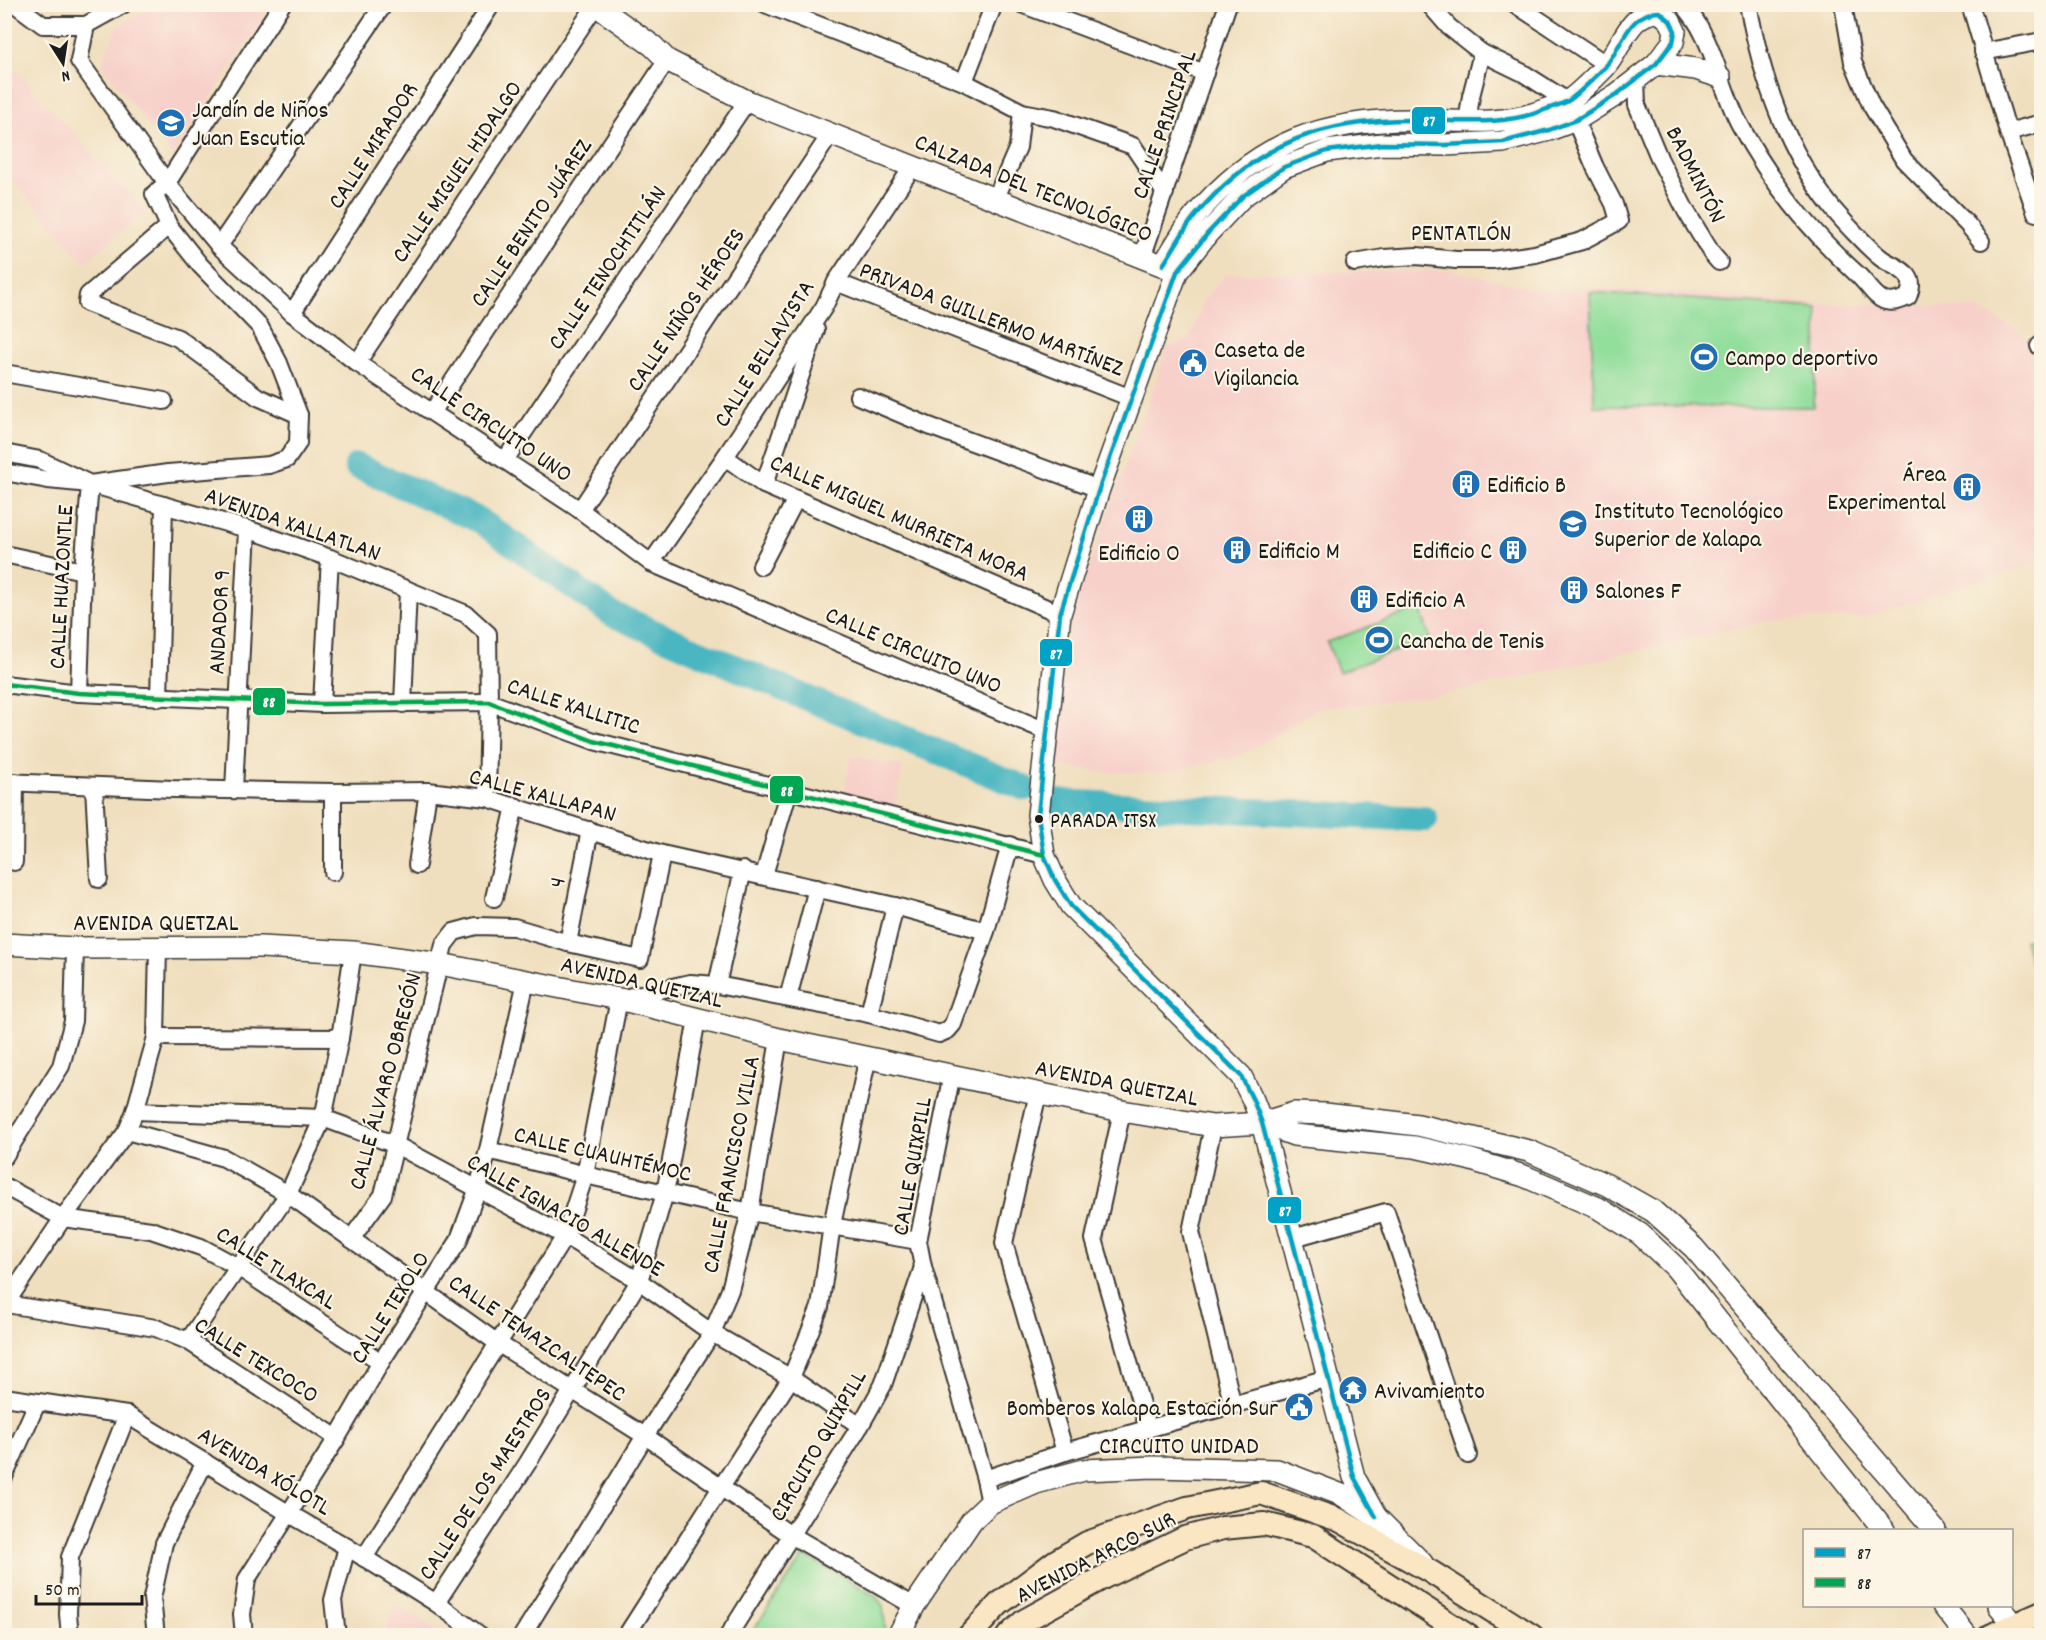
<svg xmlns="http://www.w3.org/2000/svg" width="2046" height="1640" font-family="Dekko,sans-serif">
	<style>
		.built { fill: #f7d0ca }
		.green { fill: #92de9b; stroke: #577d5c; stroke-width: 1.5 }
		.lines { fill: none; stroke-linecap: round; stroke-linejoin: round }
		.river { stroke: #48b6c1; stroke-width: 26 }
		.minor-casing { stroke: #3c3934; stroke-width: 20 }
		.tertiary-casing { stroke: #3c3934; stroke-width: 24 }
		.secondary-casing { stroke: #3c3934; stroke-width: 26 }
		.minor { stroke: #fff; stroke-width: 16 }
		.tertiary { stroke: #fff; stroke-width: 21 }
		.secondary { stroke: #fbe6c3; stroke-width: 22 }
		.bus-1-casing { stroke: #fcf5e5; stroke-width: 9 }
		.bus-2-casing { stroke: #fcf5e5; stroke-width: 9 }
		.bus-1 { stroke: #01a2c5; stroke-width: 4.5 }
		.bus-2 { stroke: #00a651; stroke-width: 4.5 }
		.bus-dot { fill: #1c1c1c; stroke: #fcf5e5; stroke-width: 2 }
		.labels { text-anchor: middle; stroke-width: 4.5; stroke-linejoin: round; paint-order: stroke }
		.bus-label { font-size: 22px; fill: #1c1c1c; stroke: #fcf5e5; text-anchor: start }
		.poi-label { font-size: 24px; fill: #1c1c1c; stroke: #fcf5e5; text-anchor: start }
		.street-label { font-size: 24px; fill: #1c1c1c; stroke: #fcf5e5 }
		.line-badge { stroke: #fcf5e5; stroke-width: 2 }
		.badge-label { font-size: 16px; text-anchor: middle; font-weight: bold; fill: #fff }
	</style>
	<rect width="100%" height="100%" fill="#fcf5e5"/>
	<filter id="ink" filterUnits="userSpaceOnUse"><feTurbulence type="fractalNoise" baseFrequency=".0167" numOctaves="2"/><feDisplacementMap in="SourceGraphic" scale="12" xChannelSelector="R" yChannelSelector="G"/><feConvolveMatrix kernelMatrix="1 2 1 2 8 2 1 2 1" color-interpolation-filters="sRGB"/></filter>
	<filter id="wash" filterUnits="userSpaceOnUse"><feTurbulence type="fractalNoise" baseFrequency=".008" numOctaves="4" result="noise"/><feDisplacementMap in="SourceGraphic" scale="24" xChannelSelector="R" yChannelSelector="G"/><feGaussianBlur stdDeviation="1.35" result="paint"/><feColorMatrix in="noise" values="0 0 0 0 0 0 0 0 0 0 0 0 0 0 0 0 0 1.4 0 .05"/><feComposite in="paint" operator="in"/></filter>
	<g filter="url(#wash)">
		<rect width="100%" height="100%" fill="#f0dfbe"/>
		<g class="built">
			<path d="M 155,5 L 272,5 L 173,155 L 101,65 L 118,26 Z"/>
			<path d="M 4,58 L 146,212 L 84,263 L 5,172 Z"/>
			<path d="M 1451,270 L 1547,292 L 1594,288 L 1646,290 L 1821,304 L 1922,305 L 1978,309 L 2022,333 L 2041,366 L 2041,562 L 1866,617 L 1770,620 L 1449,694 L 1317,709 L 1244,754 L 1176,771 L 1114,773 L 1057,766 L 1060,693 L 1071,616 L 1152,393 L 1166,347 L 1189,340 L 1203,301 L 1226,274 Z"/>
			<path d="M 851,756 L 903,766 L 894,807 L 843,797 Z"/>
			<path d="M 395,1603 L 444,1635 L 384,1635 Z"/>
		</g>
		<g class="green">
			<path d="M 1590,292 L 1818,308 L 1814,407 L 1594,406 Z"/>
			<path d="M 1420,608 L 1430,638 L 1339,672 L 1327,642 Z"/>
			<path d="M 2041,935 L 2042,935 L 2041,998 L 2024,940 Z"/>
			<path d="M 804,1555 L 876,1596 L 883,1606 L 886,1635 L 750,1635 Z"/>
		</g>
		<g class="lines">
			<g class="river">
				<path d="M 357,466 L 479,520 L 612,614 L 785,689 L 1025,788"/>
				<path d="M 1058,802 L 1425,819"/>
			</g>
		</g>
	</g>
	<g filter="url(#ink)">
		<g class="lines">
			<g class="minor-casing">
				<g id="minor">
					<path d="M 15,4 L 43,25 L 86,25"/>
					<path d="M 124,4 L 86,25 L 79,61 L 167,183 L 219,246 L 292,313 L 357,363 L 580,510 L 651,563 L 1046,731"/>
					<path d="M 765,4 L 964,82 L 1022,112 L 1054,118 L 1133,146 L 1165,193"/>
					<path d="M 1021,4 L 1205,73"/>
					<path d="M 1515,4 L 1607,65"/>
					<path d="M 1682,4 C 1712,32 1720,87 1739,123 C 1769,180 1810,231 1857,274 C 1876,292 1879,311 1908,297 C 1911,289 1913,283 1908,276 C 1901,267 1890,265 1881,258 C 1869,249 1844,222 1833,209 C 1785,149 1762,79 1748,4"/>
					<path d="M 1843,4 L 1853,62 L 1871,105 L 1904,160 L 1967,224 L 1981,241"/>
					<path d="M 1970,4 L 2008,132 L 2036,213 L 2042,212"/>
					<path d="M 1983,52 L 2042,41"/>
					<path d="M 1636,79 L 1637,105 L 1660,160 L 1686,211 L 1712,254 L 1719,262"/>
					<path d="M 964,82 L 994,4"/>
					<path d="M 1467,123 L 1471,96 L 1482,53"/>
					<path d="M 2008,132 L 2042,123"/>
					<path d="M 995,200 L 1018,147 L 1022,112"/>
					<path d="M 169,226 L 88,295 L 87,303 L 178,338 L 258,397 L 299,415"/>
					<path d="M 219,246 L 384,4"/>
					<path d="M 1142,258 L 1228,4"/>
					<path d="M 1355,263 L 1384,258 L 1417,256 L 1456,260 L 1492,260 L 1535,254 L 1582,241 L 1619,221 L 1614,204 L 1595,167 L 1567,101 L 1523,73 L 1482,53 L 1449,27 L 1429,4"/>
					<path d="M 836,282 L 1131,398"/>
					<path d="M 292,313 L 492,4"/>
					<path d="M 2039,346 L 2042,344"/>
					<path d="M 357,363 L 595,6"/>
					<path d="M 4,373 L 164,401"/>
					<path d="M 858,396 L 929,426 L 1099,489"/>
					<path d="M 433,411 L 667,60"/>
					<path d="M 4,453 L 40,460 L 90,484 L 168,473 L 269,465 L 287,459 L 298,443 L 299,415 L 279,363 L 260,327 L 200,265 L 169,226 L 154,194 L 167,183 L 282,4"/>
					<path d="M 725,457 L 764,485 L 1060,614"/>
					<path d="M 505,460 L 747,101"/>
					<path d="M 4,472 L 48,480 L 90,484 L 247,529 L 330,558 L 466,614 L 488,634 L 489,702 L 487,798"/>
					<path d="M 764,485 L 816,330"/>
					<path d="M 580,510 L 830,135"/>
					<path d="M 4,554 L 83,571"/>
					<path d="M 651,563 L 725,457 L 824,307 L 836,282 L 913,166"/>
					<path d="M 761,566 L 796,499"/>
					<path d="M 4,684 L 79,693 L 322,704 L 489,702 L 594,741 L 1044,855"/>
					<path d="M 79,693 L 83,571 L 90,484"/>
					<path d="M 159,698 L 164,505"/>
					<path d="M 322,704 L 330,558"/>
					<path d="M 403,704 L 408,590"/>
					<path d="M 4,782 L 173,789 L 333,792 L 428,791 L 487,798 L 662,854 L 895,906 L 986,931"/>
					<path d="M 94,786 L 99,879"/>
					<path d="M 234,790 L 247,529"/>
					<path d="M 14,862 L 15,782"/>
					<path d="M 417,865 L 428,791"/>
					<path d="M 333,872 L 333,792"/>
					<path d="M 764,875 L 789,790"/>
					<path d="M 494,898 L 515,806"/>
					<path d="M 568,943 L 590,830"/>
					<path d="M 717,985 L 743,870"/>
					<path d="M 788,998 L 817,888"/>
					<path d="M 869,1014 L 895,906"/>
					<path d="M 156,1037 L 340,1038"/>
					<path d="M 952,1074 L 918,1241 L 923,1267 L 985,1479 L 990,1503"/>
					<path d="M 1038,1093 L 1004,1243 L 1065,1452"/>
					<path d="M 135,1111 L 323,1118 L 396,1145 L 565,1236 L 639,1281 L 712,1333 L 791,1378 L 860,1426"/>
					<path d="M 1122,1111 L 1094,1239 L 1148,1429"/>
					<path d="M 1213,1126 L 1191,1232 L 1233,1406"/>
					<path d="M 127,1131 L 224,1158 L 288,1194 L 499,1344 L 645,1436 L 791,1535 L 914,1606"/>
					<path d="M 488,1150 L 585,1175 L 750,1212 L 918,1241"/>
					<path d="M 4,1157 L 61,1066 L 73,1021 L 75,948"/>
					<path d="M 4,1186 L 63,1218 L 151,1230 L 201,1247 L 238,1267 L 381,1362"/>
					<path d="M 1293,1238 L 1386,1212 L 1468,1455"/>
					<path d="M 351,1239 L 383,1195 L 444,945 L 454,932 L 476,926 L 514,927 L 568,943 L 640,959 L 662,854"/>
					<path d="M 6,1304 L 156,1328 L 188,1341 L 337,1438"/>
					<path d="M 4,1306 L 63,1218 L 127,1131 L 135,1111 L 156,1037 L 158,948"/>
					<path d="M 188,1341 L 288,1194 L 323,1118 L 340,1038 L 353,952"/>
					<path d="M 4,1397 L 127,1415 L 288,1513 L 347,1547 L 436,1603 L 481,1636"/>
					<path d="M 4,1477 L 37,1403"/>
					<path d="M 985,1479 L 1065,1452 L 1328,1378"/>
					<path d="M 364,1558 L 565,1236 L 585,1175 L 619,999 L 690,983 L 717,985 L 869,1014 L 939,1034 L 948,1030 L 953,1024 L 986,931 L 1010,845"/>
					<path d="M 436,1603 L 527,1464 L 639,1281 L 665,1193 L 697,1019"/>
					<path d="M 70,1636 L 68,1614 L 70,1557 L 127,1415"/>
					<path d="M 156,1636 L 152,1598 L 164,1543 L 205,1462"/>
					<path d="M 244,1636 L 242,1614 L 247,1579 L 337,1438 L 381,1362 L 458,1242 L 478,1188 L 488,1150 L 526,981"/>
					<path d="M 337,1636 L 333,1600 L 347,1547"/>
					<path d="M 522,1636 L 645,1436 L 712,1333 L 730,1290 L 750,1212 L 779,1039"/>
					<path d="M 626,1636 L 791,1378 L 820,1307 L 832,1225 L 868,1056"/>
					<path d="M 728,1636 L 860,1426 L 883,1385 L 923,1267"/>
				</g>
			</g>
			<g class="tertiary-casing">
				<g id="tertiary">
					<path d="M 594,4 L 653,46 L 667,60 L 747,101 L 1174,270"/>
					<path d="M 1656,64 L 1696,69 L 1720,77"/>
					<path d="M 1163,265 C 1174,249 1183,230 1195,216 C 1258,141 1326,118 1421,120 C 1464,121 1506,126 1547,109 C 1553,107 1562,104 1568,101 C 1581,92 1594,78 1605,67 C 1622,48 1628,11 1660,12 L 1670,21 L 1675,31 L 1673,42 L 1656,64 L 1616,95 L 1576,120 L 1549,130 L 1503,142 L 1445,145 L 1382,144 L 1327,151 L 1284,167 L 1243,196 L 1208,233 L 1177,272 L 1099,489 L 1060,614 L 1038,815 L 1044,855 L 1055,880 L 1071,906 L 1241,1076 L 1253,1100 L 1262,1123 L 1354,1477 L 1376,1517"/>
					<path d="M 4,944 L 75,948 L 261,947 L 353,952 L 440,964 L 619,999 L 779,1039 L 1122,1111 L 1213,1126 L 1262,1123 L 1294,1113 L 1325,1114 L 1418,1125 L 1529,1151 L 1607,1185 L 1653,1211 L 1694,1248 L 1935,1530"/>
					<path d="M 1262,1123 L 1294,1135 L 1415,1147 L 1468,1159 L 1524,1176 L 1598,1208 L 1640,1234 L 1675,1267 L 1884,1530"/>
					<path d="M 1943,1606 L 1967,1636"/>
					<path d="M 1999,1606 L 2015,1625"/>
					<path d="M 898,1636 L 914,1606 L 972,1520 L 990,1503 L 1036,1483 L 1084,1470 L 1153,1467 L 1277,1470 L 1342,1495 L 1376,1517 L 1422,1563"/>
				</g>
			</g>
			<g class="secondary-casing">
				<g id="secondary">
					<path d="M 969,1636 L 999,1604 L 1056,1561 L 1087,1543 L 1187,1508 L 1261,1493 L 1339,1520 L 1431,1572 L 1532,1636"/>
					<path d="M 1008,1636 L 1024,1621 L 1104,1577 L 1185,1538 L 1223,1528 L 1264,1524 L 1313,1536 L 1468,1636"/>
					<path d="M 1990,1636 L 2042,1613"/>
				</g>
			</g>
			<use href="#minor" class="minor"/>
			<use href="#tertiary" class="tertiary"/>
			<use href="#secondary" class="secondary"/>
			<g class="bus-1-casing">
				<path id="bus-1" d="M 1163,265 C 1174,249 1183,230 1195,216 C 1258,141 1326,118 1421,120 C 1464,121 1506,126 1547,109 C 1553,107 1562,104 1568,101 C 1581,92 1594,78 1605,67 C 1622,48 1628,11 1660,12 L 1670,21 L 1675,31 L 1673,42 L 1656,64 L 1616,95 L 1576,120 L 1549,130 L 1503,142 L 1445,145 L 1382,144 L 1327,151 L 1284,167 L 1243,196 L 1208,233 L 1177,272 L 1099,489 L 1060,614 L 1038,815 L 1044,855 L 1055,880 L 1071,906 L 1241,1076 L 1253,1100 L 1262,1123 L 1354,1477 L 1376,1517"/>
			</g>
			<g class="bus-2-casing">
				<path id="bus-2" d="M 4,684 L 79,693 L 322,704 L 489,702 L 594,741 L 1044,855"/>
			</g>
			<use href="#bus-1" class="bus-1"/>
			<use href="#bus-2" class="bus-2"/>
		</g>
	</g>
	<defs>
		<g id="school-disc" transform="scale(1.5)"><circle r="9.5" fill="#1f6fb2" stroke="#fcf5e5"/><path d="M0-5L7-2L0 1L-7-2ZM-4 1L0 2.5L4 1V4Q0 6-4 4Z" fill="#fff"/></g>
		<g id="stadium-disc" transform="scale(1.5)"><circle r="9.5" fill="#1f6fb2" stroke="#fcf5e5"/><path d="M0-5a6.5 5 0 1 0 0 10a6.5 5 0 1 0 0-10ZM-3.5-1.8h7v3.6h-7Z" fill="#fff"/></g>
		<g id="civic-disc" transform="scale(1.5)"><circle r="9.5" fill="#1f6fb2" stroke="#fcf5e5"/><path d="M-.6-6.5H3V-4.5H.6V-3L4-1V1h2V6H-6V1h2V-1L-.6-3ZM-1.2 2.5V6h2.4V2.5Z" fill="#fff"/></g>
		<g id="building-disc" transform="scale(1.5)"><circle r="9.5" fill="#1f6fb2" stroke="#fcf5e5"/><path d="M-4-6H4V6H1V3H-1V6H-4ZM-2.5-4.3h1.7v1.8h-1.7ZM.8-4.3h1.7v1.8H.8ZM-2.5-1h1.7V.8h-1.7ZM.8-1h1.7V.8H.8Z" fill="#fff"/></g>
		<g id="university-disc" transform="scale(1.5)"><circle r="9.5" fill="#1f6fb2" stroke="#fcf5e5"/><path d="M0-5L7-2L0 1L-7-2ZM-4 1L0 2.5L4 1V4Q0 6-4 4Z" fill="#fff"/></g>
		<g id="temple-disc" transform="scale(1.5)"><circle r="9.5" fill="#1f6fb2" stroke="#fcf5e5"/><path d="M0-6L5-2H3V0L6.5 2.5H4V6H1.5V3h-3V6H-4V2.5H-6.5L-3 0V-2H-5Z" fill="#fff"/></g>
	</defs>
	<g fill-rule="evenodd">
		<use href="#school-disc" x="171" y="123"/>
		<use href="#stadium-disc" x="1704" y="357"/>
		<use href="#civic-disc" x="1193" y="363"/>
		<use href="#building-disc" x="1466" y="484"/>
		<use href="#building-disc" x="1967" y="487"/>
		<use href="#building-disc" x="1139" y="519"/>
		<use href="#university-disc" x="1573" y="524"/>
		<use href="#building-disc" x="1237" y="550"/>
		<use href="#building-disc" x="1513" y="550"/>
		<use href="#building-disc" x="1574" y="590"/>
		<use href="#building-disc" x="1364" y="599"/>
		<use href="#stadium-disc" x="1379" y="640"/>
		<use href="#temple-disc" x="1353" y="1390"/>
		<use href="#civic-disc" x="1299" y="1407"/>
	</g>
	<circle class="bus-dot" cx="1039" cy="819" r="5"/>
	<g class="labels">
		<g class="bus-label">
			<text x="1050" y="827">PARADA ITSX</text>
		</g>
		<g class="poi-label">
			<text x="192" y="117">Jardín de Niños<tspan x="192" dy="28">Juan Escutia</tspan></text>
			<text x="1214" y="357">Caseta de<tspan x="1214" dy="28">Vigilancia</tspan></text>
			<text x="1725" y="365">Campo deportivo</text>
			<text x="1946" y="481" text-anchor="end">Área<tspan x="1946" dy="28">Experimental</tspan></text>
			<text x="1487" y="492">Edificio B</text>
			<text x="1594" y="518">Instituto Tecnológico<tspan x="1594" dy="28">Superior de Xalapa</tspan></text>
			<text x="1258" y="558">Edificio M</text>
			<text x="1492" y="558" text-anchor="end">Edificio C</text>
			<text x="1139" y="560" text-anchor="middle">Edificio O</text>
			<text x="1595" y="598">Salones F</text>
			<text x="1385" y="607">Edificio A</text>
			<text x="1400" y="648">Cancha de Tenis</text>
			<text x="1374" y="1398">Avivamiento</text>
			<text x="1278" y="1415" text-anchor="end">Bomberos Xalapa Estación Sur</text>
		</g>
		<g class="street-label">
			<text transform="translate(1163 124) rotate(-71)" y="8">CALLE PRINCIPAL</text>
			<text transform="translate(372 145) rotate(-57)" y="8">CALLE MIRADOR</text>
			<text transform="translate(456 171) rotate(-56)" y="8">CALLE MIGUEL HIDALGO</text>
			<text transform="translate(1697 174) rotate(63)" y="8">BADMINTÓN</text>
			<text transform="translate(1034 187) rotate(22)" y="8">CALZADA DEL TECNOLÓGICO</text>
			<text transform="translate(530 222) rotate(-56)" y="8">CALLE BENITO JUÁREZ</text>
			<text x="1461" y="240">PENTATLÓN</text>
			<text transform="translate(606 267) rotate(-56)" y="8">CALLE TENOCHTITLÁN</text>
			<text transform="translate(685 309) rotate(-56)" y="8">CALLE NIÑOS HÉROES</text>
			<text transform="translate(992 318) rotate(21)" y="8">PRIVADA GUILLERMO MARTÍNEZ</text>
			<text transform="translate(763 353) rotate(-58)" y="8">CALLE BELLAVISTA</text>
			<text transform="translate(492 423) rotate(34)" y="8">CALLE CIRCUITO UNO</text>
			<text transform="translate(900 517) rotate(24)" y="8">CALLE MIGUEL MURRIETA MORA</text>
			<text transform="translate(293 523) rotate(19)" y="8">AVENIDA XALLATLAN</text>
			<text transform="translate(60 587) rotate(-87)" y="8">CALLE HUAZONTLE</text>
			<text transform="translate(218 622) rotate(-87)" y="8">ANDADOR 9</text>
			<text transform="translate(914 649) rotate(23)" y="8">CALLE CIRCUITO UNO</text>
			<text transform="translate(574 705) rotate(18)" y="8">CALLE XALLITIC</text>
			<text transform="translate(543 794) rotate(15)" y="8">CALLE XALLAPAN</text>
			<text transform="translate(556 882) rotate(-79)" y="8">4</text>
			<text x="156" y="930">AVENIDA QUETZAL</text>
			<text transform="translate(642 981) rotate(13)" y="8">AVENIDA QUETZAL</text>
			<text transform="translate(384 1081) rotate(-75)" y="8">CALLE ÁLVARO OBREGÓN</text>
			<text transform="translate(1117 1082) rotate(11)" y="8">AVENIDA QUETZAL</text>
			<text transform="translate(603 1153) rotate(13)" y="8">CALLE CUAUHTÉMOC</text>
			<text transform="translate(730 1164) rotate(-79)" y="8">CALLE FRANCISCO VILLA</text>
			<text transform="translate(911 1166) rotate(-80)" y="8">CALLE QUIXPILL</text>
			<text transform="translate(566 1214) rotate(30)" y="8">CALLE IGNACIO ALLENDE</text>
			<text transform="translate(277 1267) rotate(32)" y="8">CALLE TLAXCAL</text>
			<text transform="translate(389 1307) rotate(-58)" y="8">CALLE TEXOLO</text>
			<text transform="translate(538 1337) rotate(34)" y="8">CALLE TEMAZCALTEPEC</text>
			<text transform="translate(257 1359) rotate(32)" y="8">CALLE TEXCOCO</text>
			<text transform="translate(817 1445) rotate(-60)" y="8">CIRCUITO QUIXPILL</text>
			<text x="1179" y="1453">CIRCUITO UNIDAD</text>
			<text transform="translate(265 1470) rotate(31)" y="8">AVENIDA XÓLOTL</text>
			<text transform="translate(484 1483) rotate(-57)" y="8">CALLE DE LOS MAESTROS</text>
			<text transform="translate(1095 1556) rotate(-27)" y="8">AVENIDA ARCO SUR</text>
		</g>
	</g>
	<g class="line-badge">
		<rect x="1411" y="106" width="35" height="29" rx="6" fill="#01a2c5"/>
		<rect x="1039" y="638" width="34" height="29" rx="6" fill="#01a2c5"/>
		<rect x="252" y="687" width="34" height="29" rx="6" fill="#00a651"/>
		<rect x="769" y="775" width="35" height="29" rx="6" fill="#00a651"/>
		<rect x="1267" y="1196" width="35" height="28" rx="6" fill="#01a2c5"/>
	</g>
	<g class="badge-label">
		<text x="1429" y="126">87</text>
		<text x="1056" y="659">87</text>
		<text x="269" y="707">88</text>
		<text x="787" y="796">88</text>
		<text x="1285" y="1216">87</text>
	</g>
	<rect width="2046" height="1640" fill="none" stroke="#fcf5e5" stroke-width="24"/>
	<rect x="1803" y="1529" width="210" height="78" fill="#fcf5e5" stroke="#a29e95" stroke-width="1.5"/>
	<rect x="1815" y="1548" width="30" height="9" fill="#01a2c5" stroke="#a29e95" stroke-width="1.5"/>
	<text x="1857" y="1559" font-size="18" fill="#1c1c1c">87</text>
	<rect x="1815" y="1578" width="30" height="9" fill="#00a651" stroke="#a29e95" stroke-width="1.5"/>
	<text x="1857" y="1589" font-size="18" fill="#1c1c1c">88</text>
	<g transform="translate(63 63) rotate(168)" stroke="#fcf5e5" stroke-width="4.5" paint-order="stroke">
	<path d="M0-4.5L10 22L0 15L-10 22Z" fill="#1c1c1c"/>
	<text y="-9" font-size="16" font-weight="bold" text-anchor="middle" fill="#1c1c1c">N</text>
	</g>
	<path d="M36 1595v9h106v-9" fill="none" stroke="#1c1c1c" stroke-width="3"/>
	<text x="45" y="1595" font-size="18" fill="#1c1c1c" stroke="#fcf5e5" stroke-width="4.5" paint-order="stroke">50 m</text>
</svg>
